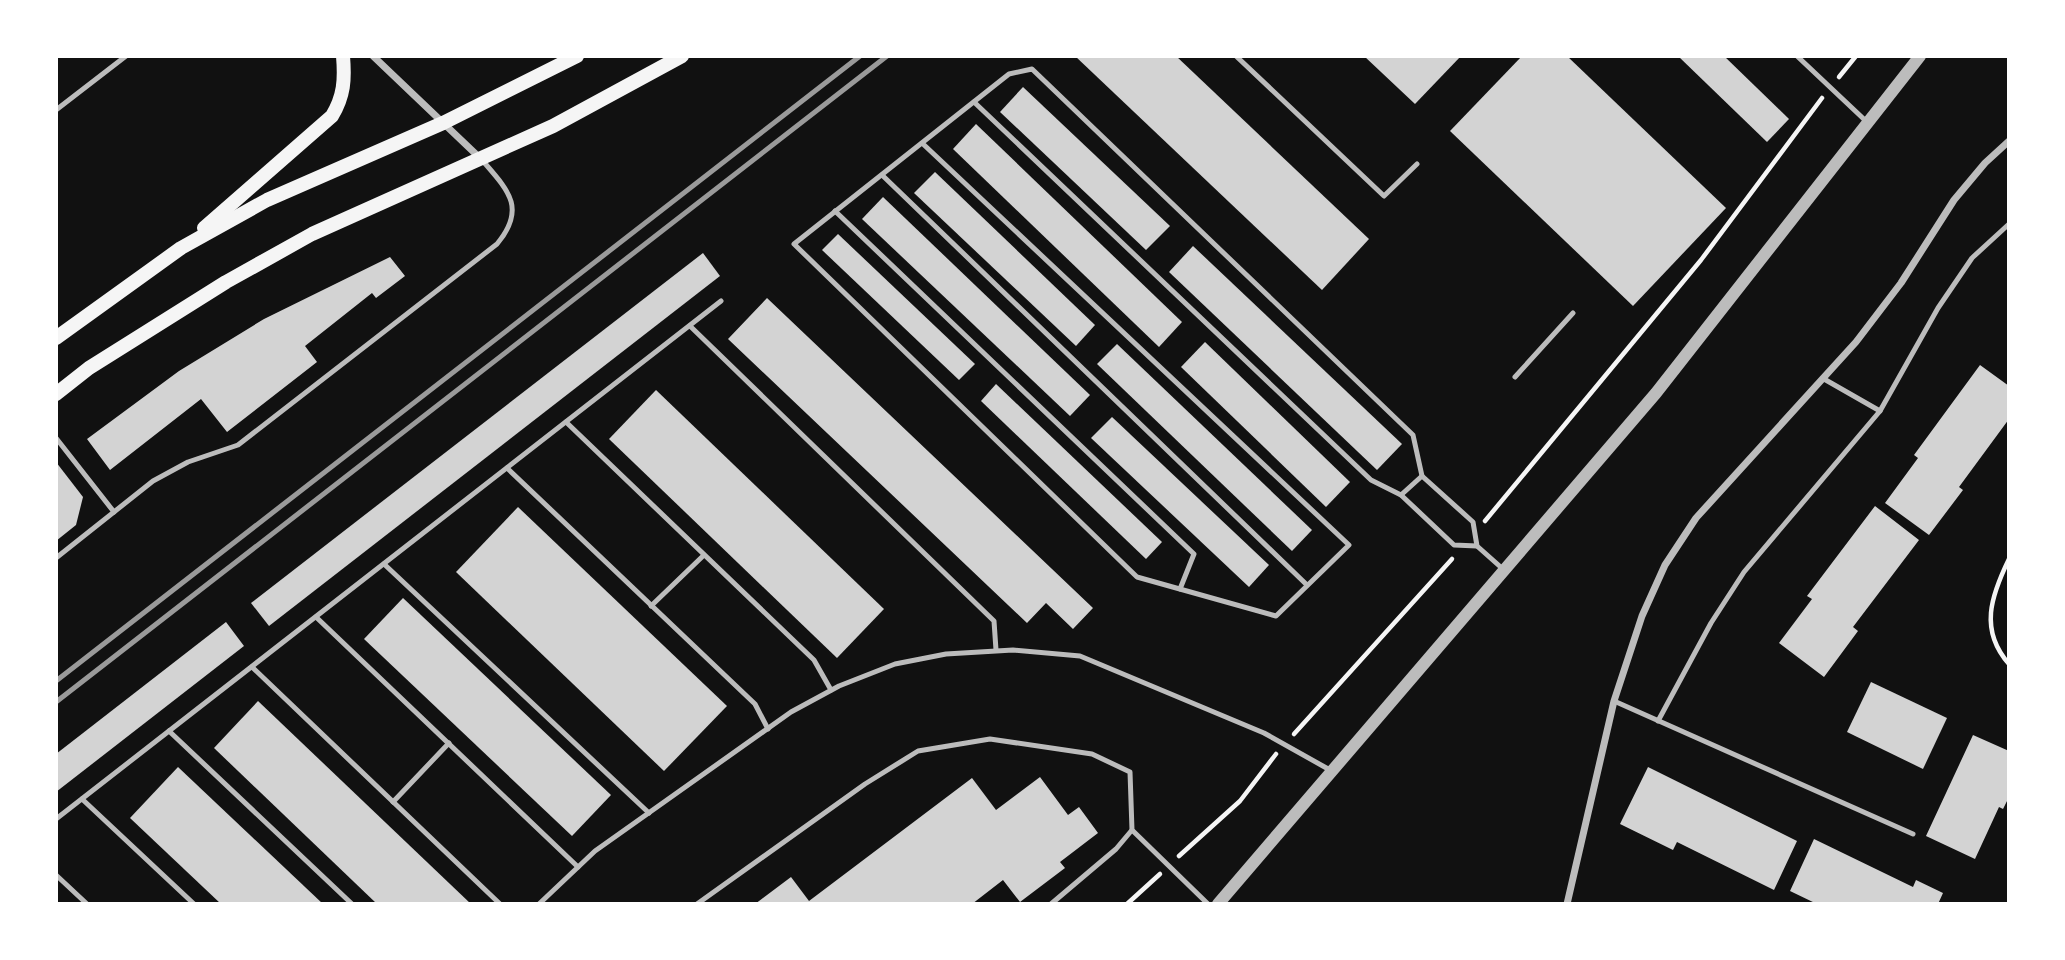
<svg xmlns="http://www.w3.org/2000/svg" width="2065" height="960" font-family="Quicksand,sans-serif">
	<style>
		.building { fill: #d3d3d3 }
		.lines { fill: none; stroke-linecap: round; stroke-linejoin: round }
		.path { stroke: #f5f5f5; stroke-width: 4.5 }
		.service { stroke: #bcbcbc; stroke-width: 5 }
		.minor { stroke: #bcbcbc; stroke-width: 7 }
		.tertiary { stroke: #bcbcbc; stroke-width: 12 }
		.secondary { stroke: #f5f5f5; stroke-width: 14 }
		.rail { stroke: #9a9a9a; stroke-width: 5 }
	</style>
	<rect width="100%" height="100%" fill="#111"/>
	<g class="building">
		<path d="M 1075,56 L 1176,56 L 1369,239 L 1322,290 Z"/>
		<path d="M 1364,56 L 1461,56 L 1415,104 Z"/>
		<path d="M 1522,56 L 1567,56 L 1726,208 L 1633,306 L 1450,131 Z"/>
		<path d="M 1678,56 L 1724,56 L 1789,119 L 1767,142 Z"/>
		<path d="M 1023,87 L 1170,226 L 1146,250 L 1000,112 Z"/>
		<path d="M 976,124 L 1182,322 L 1159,347 L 953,149 Z"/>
		<path d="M 935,172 L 1095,325 L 1076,346 L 914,193 Z"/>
		<path d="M 883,197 L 1090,395 L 1070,416 L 862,219 Z"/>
		<path d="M 838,234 L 975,364 L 959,380 L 822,250 Z"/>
		<path d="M 1193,246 L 1402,444 L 1377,470 L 1169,272 Z"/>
		<path d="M 703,253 L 720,276 L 269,626 L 251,603 Z"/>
		<path d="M 390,257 L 405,276 L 376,298 L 372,293 L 305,346 L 317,362 L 227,432 L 201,399 L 110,470 L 87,439 L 179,371 L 264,319 Z"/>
		<path d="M 767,298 L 1093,608 L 1073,629 L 1046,603 L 1027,623 L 728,339 Z"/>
		<path d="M 1205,342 L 1350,482 L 1326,507 L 1181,367 Z"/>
		<path d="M 1117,344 L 1312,530 L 1292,551 L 1097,364 Z"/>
		<path d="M 1980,365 L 2009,386 L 2009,419 L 1959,487 L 1963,490 L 1929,535 L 1885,503 L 1918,458 L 1914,455 Z"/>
		<path d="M 996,384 L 1162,542 L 1146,559 L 981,401 Z"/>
		<path d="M 656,390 L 884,609 L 837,658 L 609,439 Z"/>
		<path d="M 1112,417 L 1269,565 L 1249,587 L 1091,438 Z"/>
		<path d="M 56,462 L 83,497 L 76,525 L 56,541 Z"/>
		<path d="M 1875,506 L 1919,540 L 1853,627 L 1858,631 L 1824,677 L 1779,643 L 1812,599 L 1807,596 Z"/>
		<path d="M 518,507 L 727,706 L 664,771 L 456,572 Z"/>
		<path d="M 403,598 L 611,795 L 572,836 L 364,639 Z"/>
		<path d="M 226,622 L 244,646 L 56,792 L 56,754 Z"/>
		<path d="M 1871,682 L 1947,718 L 1923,769 L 1847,732 Z"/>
		<path d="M 258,701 L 471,904 L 377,904 L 214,748 Z"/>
		<path d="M 1973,735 L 2009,751 L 2009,797 L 2003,809 L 1999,807 L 1975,859 L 1926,836 Z"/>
		<path d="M 178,767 L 323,904 L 221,904 L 130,818 Z"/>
		<path d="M 1648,767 L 1797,841 L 1774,890 L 1677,842 L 1673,850 L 1620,824 Z"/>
		<path d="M 1040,777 L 1068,815 L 1079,807 L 1098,833 L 1060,862 L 1065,868 L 1020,902 L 1003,880 L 972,904 L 755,904 L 791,877 L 809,901 L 972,778 L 996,810 Z"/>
		<path d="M 1814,839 L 1913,887 L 1916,880 L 1943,893 L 1938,904 L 1817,904 L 1790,891 Z"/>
	</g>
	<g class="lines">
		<g class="path">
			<path d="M 1839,77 L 1856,56"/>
			<path d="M 1485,521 L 1701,260 L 1822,98"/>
			<path d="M 2009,559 C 1991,596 1979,630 2009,664"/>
			<path d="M 1294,734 L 1452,559"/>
			<path d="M 1179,856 L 1240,801 L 1276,754"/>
			<path d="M 1127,904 L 1160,874"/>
			<path d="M 2008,904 L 2009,903"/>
		</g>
		<g class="service">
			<path d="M 1236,56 L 1384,196 L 1417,164"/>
			<path d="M 1797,56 L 1868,123"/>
			<path d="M 974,102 L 1371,480 L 1401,495 L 1422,476"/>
			<path d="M 56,110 L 126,56"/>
			<path d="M 922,143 L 1349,545 L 1276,616 L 1137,577 L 794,244 L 1009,74 L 1032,69 L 1413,435 L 1422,476 L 1473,522 L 1477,546 L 1504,570"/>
			<path d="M 882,175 L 1307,585"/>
			<path d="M 835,211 L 1194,554 L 1180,589"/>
			<path d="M 690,326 L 994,621 L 996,650"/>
			<path d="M 1515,377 L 1573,313"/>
			<path d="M 1824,379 L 1880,411"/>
			<path d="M 566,422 L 814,660 L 831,690"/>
			<path d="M 56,438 L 114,512"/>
			<path d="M 507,468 L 755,704 L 768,729"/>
			<path d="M 1401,495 L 1454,545 L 1477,546"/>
			<path d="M 56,558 L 153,481 L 188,462 L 238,445 L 497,244 C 527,208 508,190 482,160"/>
			<path d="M 384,564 L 649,813"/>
			<path d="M 651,606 L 704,555"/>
			<path d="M 316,617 L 578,867"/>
			<path d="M 252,667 L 500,904"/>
			<path d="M 1614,701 L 1913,834"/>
			<path d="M 1658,721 L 1711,623 L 1744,572 L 1880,411 L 1938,308 L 1972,258 L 2009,224"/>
			<path d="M 169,731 L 352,904"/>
			<path d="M 82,799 L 194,904"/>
			<path d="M 393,802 L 449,743"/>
			<path d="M 56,819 L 721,301"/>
			<path d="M 56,875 L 87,904"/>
			<path d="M 539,904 L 595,851 L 791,712 L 839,686 L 895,664 L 946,654 L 1013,650 L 1080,656 L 1264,733 L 1330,770"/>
			<path d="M 697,904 L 865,784 L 918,751 L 990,739 L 1092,754 L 1130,772 L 1132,830 L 1208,904"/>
			<path d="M 1051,904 L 1116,849 L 1132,830"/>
		</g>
		<g class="minor">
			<path d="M 373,56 L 481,159"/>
			<path d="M 1567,904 L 1614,701 L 1642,616 L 1665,565 L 1696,518 L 1856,342 L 1901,283 L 1954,200 L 1985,163 L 2009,141"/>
		</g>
		<path class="tertiary" d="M 1218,904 L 1656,393 L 1920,56"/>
		<g class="secondary">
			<path d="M 204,228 L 332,116 C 344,96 345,80 343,56"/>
			<path d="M 56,338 L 181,248 L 267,200 L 443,123 L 577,56"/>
			<path d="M 56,394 L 89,368 L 226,282 L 312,234 L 553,126 L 682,56"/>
		</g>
		<g class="rail">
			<path d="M 56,681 L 860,56"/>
			<path d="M 56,702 L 887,56"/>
		</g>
	</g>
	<rect width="2065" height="960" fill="none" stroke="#ffffff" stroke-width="116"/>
</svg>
